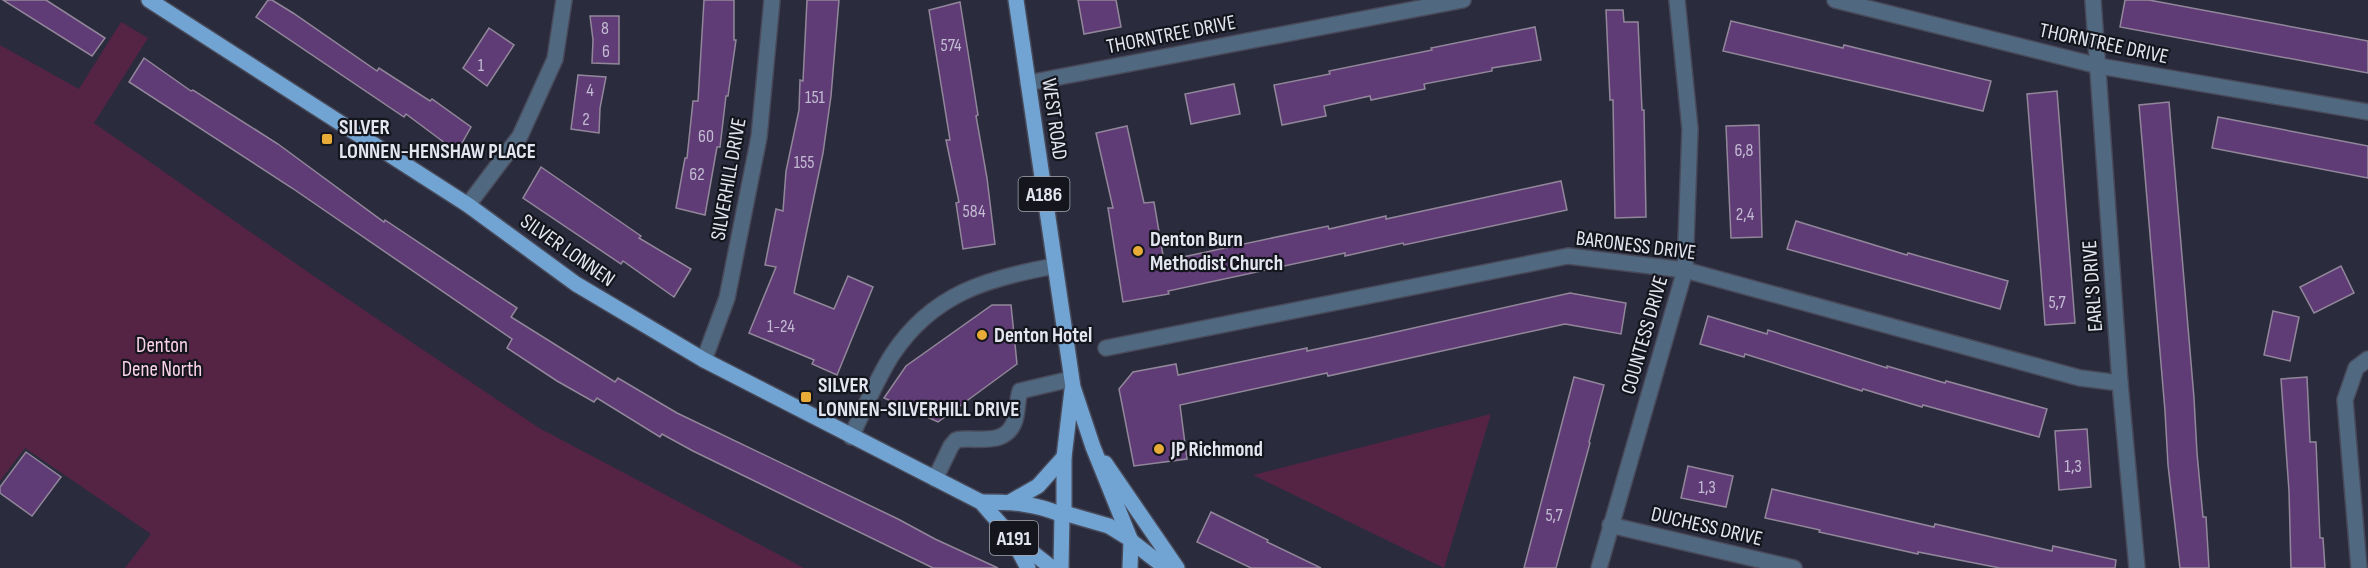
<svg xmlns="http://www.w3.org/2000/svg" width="2368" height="568" font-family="'Sofia Sans Condensed',sans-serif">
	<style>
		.green { fill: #552444 }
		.building { fill: #603c77; stroke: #92879a; stroke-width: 1.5 }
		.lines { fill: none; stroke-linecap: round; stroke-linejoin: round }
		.minor-casing { stroke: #484a5a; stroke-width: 18 }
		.major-casing { stroke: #484a5a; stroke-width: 18 }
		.minor { stroke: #516980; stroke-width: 15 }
		.major { stroke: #71a4d2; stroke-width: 15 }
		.poi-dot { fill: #e8ab37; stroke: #14151d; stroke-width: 2 }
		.labels { text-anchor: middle; stroke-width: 4.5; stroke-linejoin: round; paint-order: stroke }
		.number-label { font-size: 18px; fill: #c2bbd2 }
		.shield { fill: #14151d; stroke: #a5a7b1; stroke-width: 1.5 }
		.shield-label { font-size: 20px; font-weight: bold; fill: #e3e5f0 }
		.street-label { font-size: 21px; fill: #e3e5f0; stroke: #14151d }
		.poi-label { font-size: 21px; font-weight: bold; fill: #e3e5f0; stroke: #14151d; text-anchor: start }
		.park-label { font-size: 21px; fill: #fad2e9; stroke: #14151d }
	</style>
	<rect width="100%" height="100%" fill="#2a2c3d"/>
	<g class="green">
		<path d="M 121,22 L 148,38 L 94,123 L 315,277 L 539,428 L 804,568 L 125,568 L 151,534 L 25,448 L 0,481 L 0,45 L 79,89 Z"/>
		<path d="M 1491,414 L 1444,568 L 1253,475 Z"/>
	</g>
	<g class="building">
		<path d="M 3,0 L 46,0 L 105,38 L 92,56 Z"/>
		<path d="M 268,0 L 272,0 L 293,13 L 377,71 L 379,68 L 430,101 L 432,99 L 471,127 L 457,152 L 406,114 L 404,117 L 256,17 Z"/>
		<path d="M 704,0 L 734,0 L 734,40 L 736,40 L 728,96 L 726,96 L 720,147 L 717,147 L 705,215 L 676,208 L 685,158 L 687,158 L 693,101 L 698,101 Z"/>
		<path d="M 807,0 L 839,0 L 831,96 L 823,153 L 794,293 L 834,309 L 848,276 L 873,287 L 837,375 L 812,364 L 814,360 L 749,333 L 776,267 L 765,265 L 776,209 L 783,211 L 786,171 L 799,110 L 800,80 L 803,81 Z"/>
		<path d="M 1078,0 L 1116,0 L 1121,27 L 1084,34 Z"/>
		<path d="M 2125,0 L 2149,0 L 2368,41 L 2368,73 L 2120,27 Z"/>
		<path d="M 960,2 L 978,115 L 976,116 L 987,178 L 995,244 L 963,249 L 956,203 L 959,202 L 946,140 L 950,140 L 929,10 Z"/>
		<path d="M 1606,10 L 1623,10 L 1624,22 L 1638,22 L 1642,110 L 1644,110 L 1646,217 L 1615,218 L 1613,100 L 1610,100 Z"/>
		<path d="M 590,16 L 619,16 L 619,64 L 592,63 L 593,40 Z"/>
		<path d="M 1731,21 L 1843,48 L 1844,45 L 1991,81 L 1983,111 L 1723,51 Z"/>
		<path d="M 1535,27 L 1541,60 L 1492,68 L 1492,71 L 1424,84 L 1425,89 L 1371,100 L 1370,96 L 1324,106 L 1326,116 L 1282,125 L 1274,85 L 1330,74 L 1329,71 L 1432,50 L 1431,48 Z"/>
		<path d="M 489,28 L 514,45 L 487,86 L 463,68 Z"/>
		<path d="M 144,58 L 191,91 L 193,90 L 278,144 L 384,222 L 385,220 L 517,308 L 511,317 L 615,382 L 618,378 L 677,413 L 898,519 L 935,539 L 998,568 L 933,568 L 693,451 L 662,434 L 660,437 L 597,398 L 594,402 L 557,381 L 507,348 L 512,339 L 292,188 L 129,82 Z"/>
		<path d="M 578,75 L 606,77 L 600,108 L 599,133 L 571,129 Z"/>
		<path d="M 1234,84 L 1240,114 L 1191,124 L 1185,94 Z"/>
		<path d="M 2057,91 L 2075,323 L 2045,325 L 2027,94 Z"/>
		<path d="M 2169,102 L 2194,398 L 2197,453 L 2203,517 L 2206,517 L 2209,568 L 2180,568 L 2168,465 L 2165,411 L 2139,105 Z"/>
		<path d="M 2218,117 L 2368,146 L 2368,178 L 2212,148 Z"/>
		<path d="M 1759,125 L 1762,237 L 1731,238 L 1726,126 Z"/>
		<path d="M 1127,126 L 1144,203 L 1154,202 L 1164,261 L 1328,226 L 1329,229 L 1386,216 L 1386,219 L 1561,181 L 1567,210 L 1404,245 L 1403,243 L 1345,256 L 1345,253 L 1168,291 L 1169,294 L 1123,302 L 1108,208 L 1113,208 L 1096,133 Z"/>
		<path d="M 541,167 L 641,236 L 639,238 L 691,269 L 674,297 L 623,261 L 621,264 L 523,198 Z"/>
		<path d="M 1796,221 L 1907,255 L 1908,253 L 2008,281 L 2000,309 L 1787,249 Z"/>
		<path d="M 2341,266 L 2354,293 L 2314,313 L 2300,287 Z"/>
		<path d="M 1570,293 L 1626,303 L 1621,334 L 1565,324 L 1328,376 L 1327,373 L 1180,405 L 1187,459 L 1134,466 L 1119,389 L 1133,372 L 1176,364 L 1178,375 L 1307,348 L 1307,351 L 1369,338 Z"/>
		<path d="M 992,305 L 1011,305 L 1017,364 L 938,422 L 884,398 L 906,366 Z"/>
		<path d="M 2273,311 L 2299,317 L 2290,361 L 2264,355 Z"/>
		<path d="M 1708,316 L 1767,334 L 1768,330 L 1887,368 L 1887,366 L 1945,383 L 1946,381 L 2047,409 L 2039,437 L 1923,405 L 1922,407 L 1863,389 L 1862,391 L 1745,354 L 1744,357 L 1700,344 Z"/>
		<path d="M 1574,377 L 1604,385 L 1589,442 L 1590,443 L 1556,568 L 1524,568 Z"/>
		<path d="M 2307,377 L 2310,442 L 2316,442 L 2320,538 L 2323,538 L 2325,568 L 2291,568 L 2289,491 L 2281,379 Z"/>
		<path d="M 2087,429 L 2091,487 L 2059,490 L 2055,431 Z"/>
		<path d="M 26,452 L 61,477 L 32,516 L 0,493 L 0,487 Z"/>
		<path d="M 1688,466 L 1733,476 L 1726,507 L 1681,498 Z"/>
		<path d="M 1772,489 L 1934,527 L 1935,524 L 2052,551 L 2053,546 L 2116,560 L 2115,568 L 2000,568 L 1918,552 L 1918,554 L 1819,532 L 1820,530 L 1765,518 Z"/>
		<path d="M 1211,512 L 1268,540 L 1267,542 L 1321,568 L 1251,568 L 1197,542 Z"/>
	</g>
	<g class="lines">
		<g class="minor-casing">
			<g id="minor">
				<path d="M 1835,0 L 2099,66 L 2368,112"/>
				<path d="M 2093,0 L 2120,383 L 2137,568"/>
				<path d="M 1028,83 L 1463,0"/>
				<path d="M 468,205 L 520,136 L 555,59 L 564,0"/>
				<path d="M 1106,348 L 1568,256 L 1685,270 L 2080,378 L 2120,383"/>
				<path d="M 704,360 L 727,298 L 759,137 L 772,0"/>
				<path d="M 851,437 C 864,410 876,380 892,355 C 932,294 987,278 1055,266"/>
				<path d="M 935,479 L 951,446 L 956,440 C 976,436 1006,448 1015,420 C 1018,410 1017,400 1020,391 L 1071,379"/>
				<path d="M 1610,525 L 1794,568"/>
				<path d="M 1599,568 L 1685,270 L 1690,129 L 1677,0"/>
				<path d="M 2359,568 L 2345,400 L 2356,368 L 2368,359"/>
			</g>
		</g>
		<g class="major-casing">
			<g id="major">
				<path d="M 149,0 L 468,205 L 576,284 L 704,360 L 981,502 L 1010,535 L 1052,568"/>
				<path d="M 1016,0 L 1073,387 L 1093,447 L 1131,541 L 1130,568"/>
				<path d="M 1105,463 L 1177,568"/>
				<path d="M 981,502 C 1009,502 1036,503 1062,515"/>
				<path d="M 1010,502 L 1038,486 L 1064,457"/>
				<path d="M 1064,513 L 1064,457 L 1072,390"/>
				<path d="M 1062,515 L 1064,513 L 1109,526 L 1130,539"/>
				<path d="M 1131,541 L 1166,568"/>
				<path d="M 1014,542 L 1028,568"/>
				<path d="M 1061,568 L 1062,515"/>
			</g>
		</g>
		<use href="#minor" class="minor"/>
		<use href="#major" class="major"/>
	</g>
	<g class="poi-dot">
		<rect x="321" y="133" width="12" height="12" rx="3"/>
		<circle cx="1138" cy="251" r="6"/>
		<circle cx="982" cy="335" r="6"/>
		<rect x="800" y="391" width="12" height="12" rx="3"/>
		<circle cx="1159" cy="449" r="6"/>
	</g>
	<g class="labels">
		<g class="number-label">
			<text x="605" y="34">8</text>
			<text x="951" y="51">574</text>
			<text x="606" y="57">6</text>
			<text x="481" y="71">1</text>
			<text x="590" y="96">4</text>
			<text x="815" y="103">151</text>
			<text x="586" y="125">2</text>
			<text x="706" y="142">60</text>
			<text x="1744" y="156">6,8</text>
			<text x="804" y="168">155</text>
			<text x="697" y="180">62</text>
			<text x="974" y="217">584</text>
			<text x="1745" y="220">2,4</text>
			<text x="2057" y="308">5,7</text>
			<text x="781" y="332">1-24</text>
			<text x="2073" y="472">1,3</text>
			<text x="1707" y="493">1,3</text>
			<text x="1554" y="521">5,7</text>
		</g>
		<g class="shield">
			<rect x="1018.5" y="177" width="51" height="34" rx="4.5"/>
			<rect x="990" y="521" width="48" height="34" rx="4.5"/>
		</g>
		<g class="shield-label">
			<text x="1044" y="201">A186</text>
			<text x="1014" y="545">A191</text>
		</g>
		<g class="street-label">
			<text transform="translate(1171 34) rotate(-11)" y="7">THORNTREE DRIVE</text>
			<text transform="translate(2104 43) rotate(12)" y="7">THORNTREE DRIVE</text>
			<text transform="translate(1055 119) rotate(82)" y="7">WEST ROAD</text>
			<text transform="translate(728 179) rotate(-80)" y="7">SILVERHILL DRIVE</text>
			<text transform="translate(1636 245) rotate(7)" y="7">BARONESS DRIVE</text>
			<text transform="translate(568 250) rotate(35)" y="7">SILVER LONNEN</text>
			<text transform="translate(2092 286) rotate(-94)" y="7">EARL'S DRIVE</text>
			<text transform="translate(1644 335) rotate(-74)" y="7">COUNTESS DRIVE</text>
			<text transform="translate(1707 526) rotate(13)" y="7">DUCHESS DRIVE</text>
		</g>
		<g class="poi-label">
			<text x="339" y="134">SILVER<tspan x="339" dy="24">LONNEN-HENSHAW PLACE</tspan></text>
			<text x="1150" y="246">Denton Burn<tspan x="1150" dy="24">Methodist Church</tspan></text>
			<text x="994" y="342">Denton Hotel</text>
			<text x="818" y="392">SILVER<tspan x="818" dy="24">LONNEN-SILVERHILL DRIVE</tspan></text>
			<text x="1171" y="456">JP Richmond</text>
		</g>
		<g class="park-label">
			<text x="162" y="352">Denton<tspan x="162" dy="24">Dene North</tspan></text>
		</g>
	</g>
</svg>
